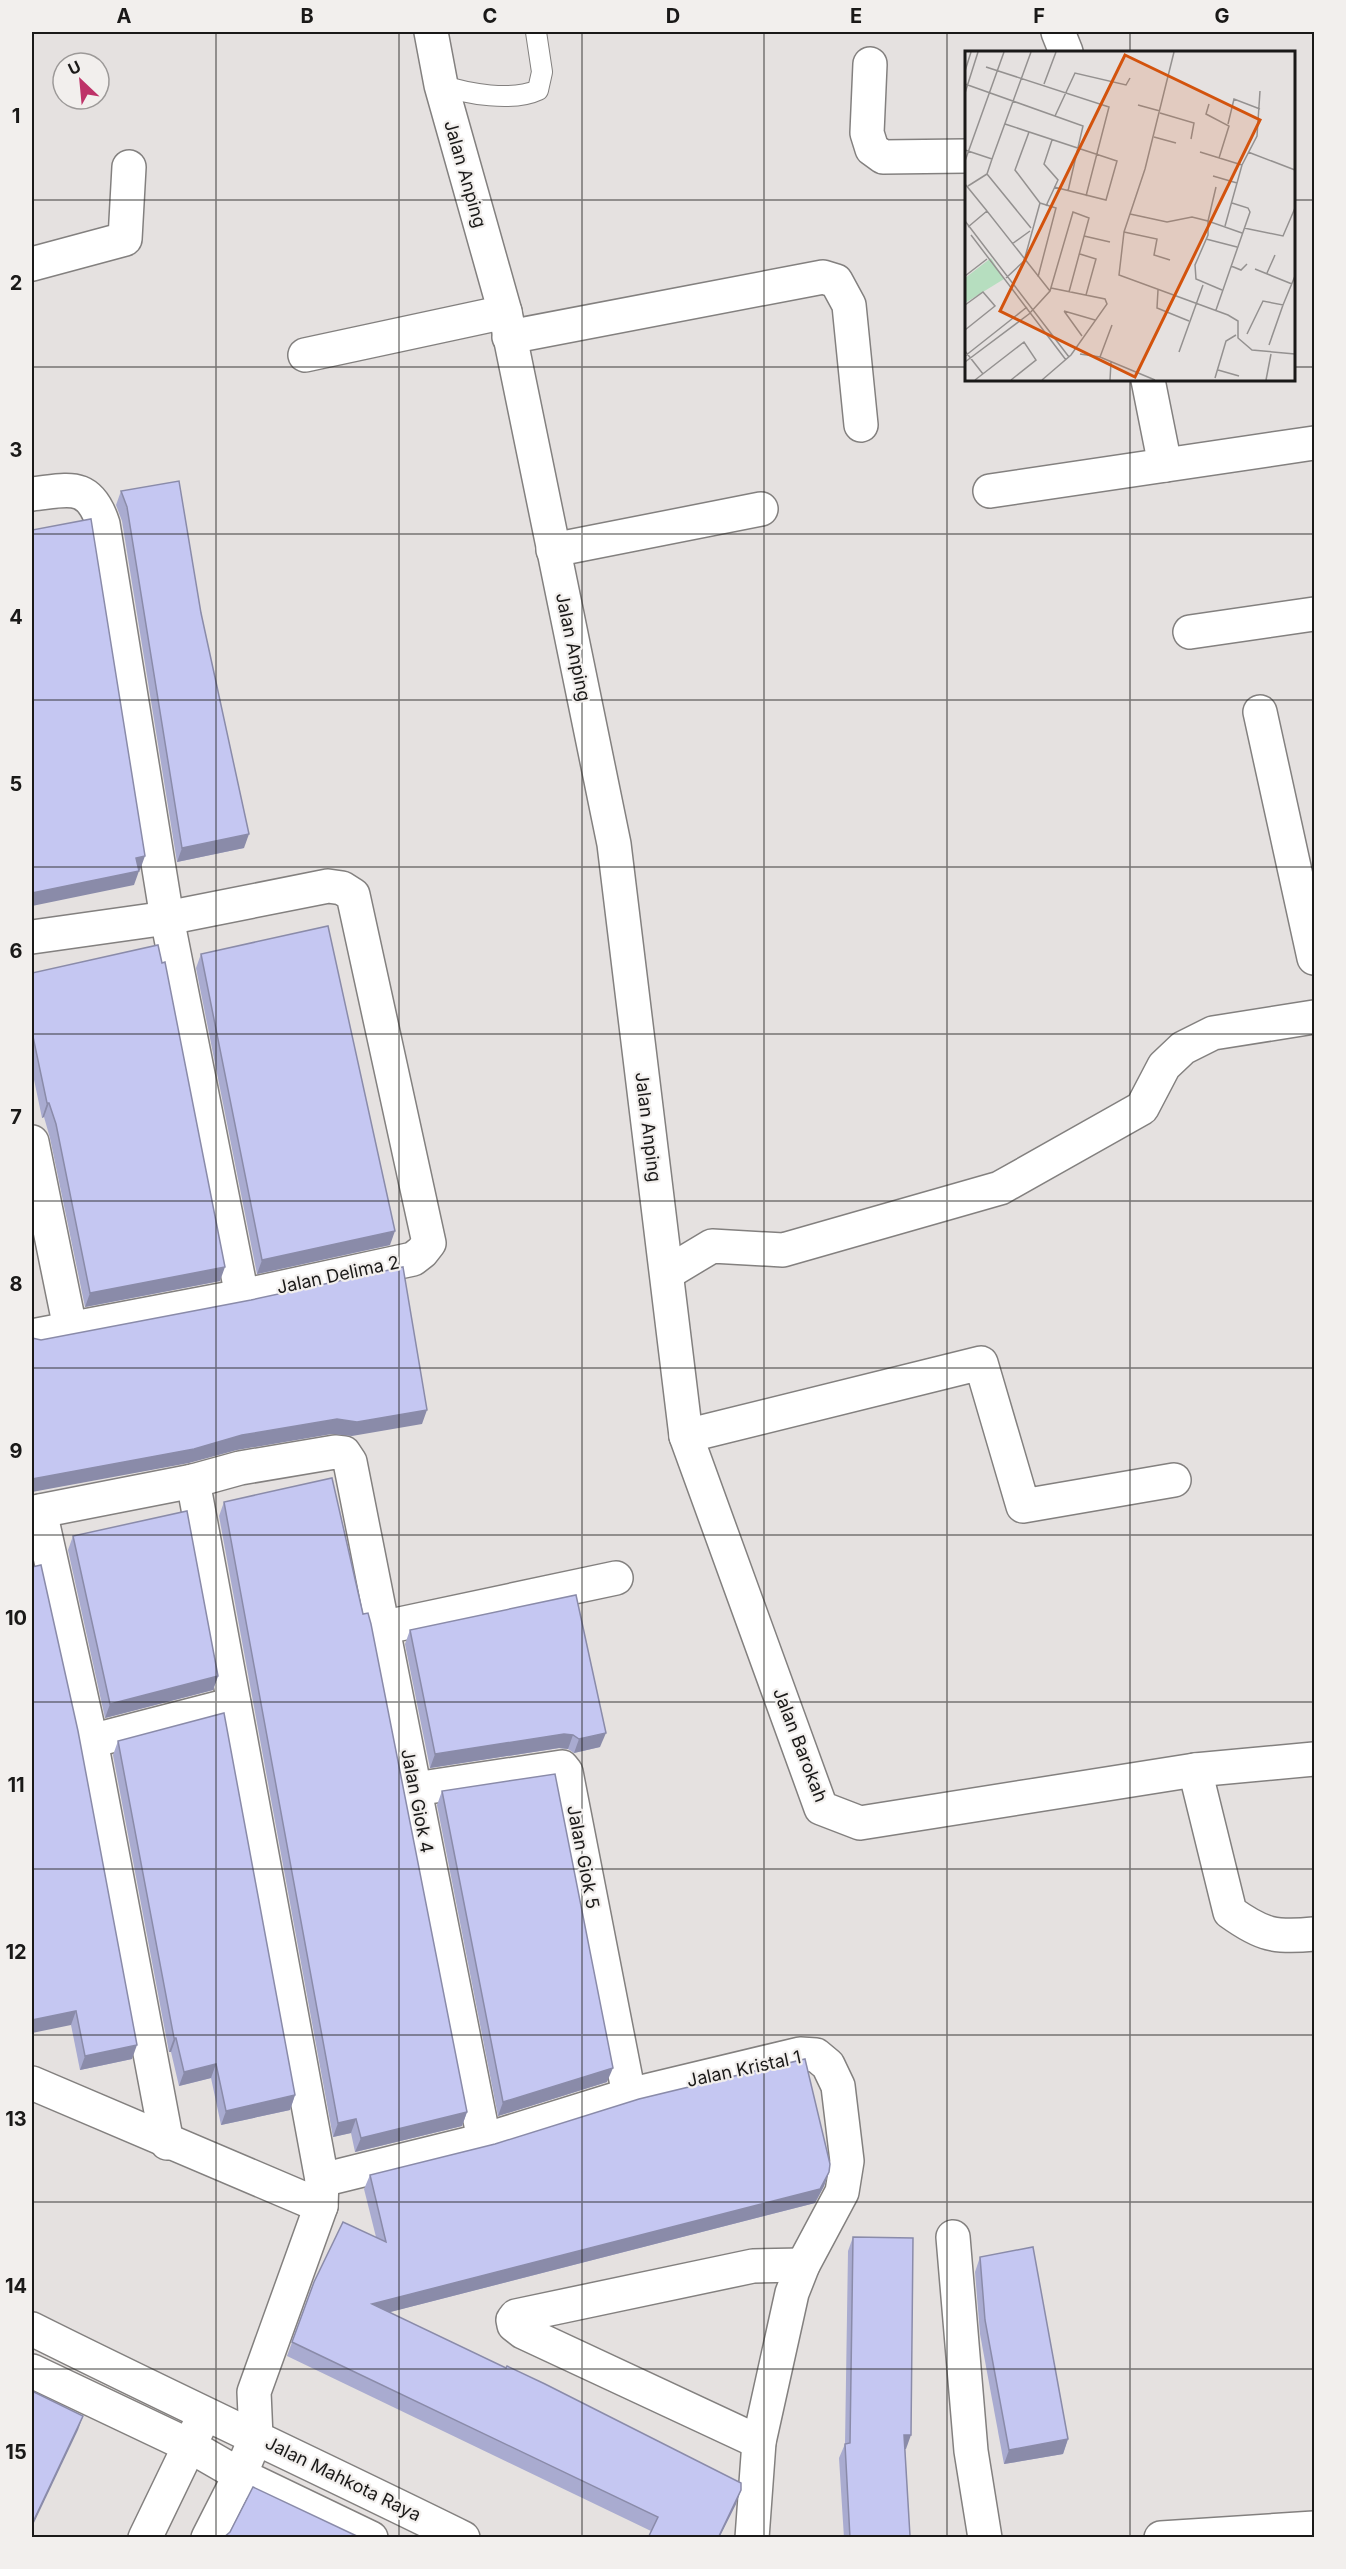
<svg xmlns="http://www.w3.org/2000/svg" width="1346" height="2569" font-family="Inter,sans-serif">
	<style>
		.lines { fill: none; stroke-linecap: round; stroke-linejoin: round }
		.service-casing { stroke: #83807f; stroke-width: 22 }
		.minor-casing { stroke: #83807f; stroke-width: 36 }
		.service { stroke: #fff; stroke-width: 20 }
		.minor { stroke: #fff; stroke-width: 33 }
		.wall { fill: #a9abd0 }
		.shaded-wall { fill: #8a8ba9 }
		.building { fill: #c5c7f2; stroke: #8a8ba9; stroke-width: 1.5 }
		.grid { fill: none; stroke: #1a1918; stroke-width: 1.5; stroke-opacity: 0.55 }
		.labels { text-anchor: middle; stroke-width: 4.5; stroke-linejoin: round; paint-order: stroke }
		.street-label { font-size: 18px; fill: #1a1918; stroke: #f2efed }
		.inset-road { fill: none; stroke: #949190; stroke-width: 1.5 }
		.view { fill: #d3530d; fill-opacity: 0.15; stroke: #d3530d; stroke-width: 3 }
		.inset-edge { fill: none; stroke: #1a1918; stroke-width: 3 }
		.neatline { fill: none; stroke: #1a1918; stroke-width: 2 }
		.grid-label { font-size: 20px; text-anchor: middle; font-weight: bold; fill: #1a1918 }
	</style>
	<rect width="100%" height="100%" fill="#e5e1e0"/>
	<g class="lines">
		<g class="service-casing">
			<path id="service" d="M 441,85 C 467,94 513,102 538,90 L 542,72 L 536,32"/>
		</g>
		<g class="minor-casing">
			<g id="minor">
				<path d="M 431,32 L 441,85 L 505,312 L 614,844 L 686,1436 L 821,1808 L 860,1823 L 1195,1770 L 1314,1759"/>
				<path d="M 1058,32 L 1066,52"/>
				<path d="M 870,64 L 867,133 L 872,149 L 883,157 L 966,156"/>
				<path d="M 32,264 L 125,239 L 129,167"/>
				<path d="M 509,337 L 823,277 L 836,281 L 849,305 L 861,425"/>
				<path d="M 305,355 L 505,312"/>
				<path d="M 1148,380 L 1165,465"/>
				<path d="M 990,491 L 1314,443"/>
				<path d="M 32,494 C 69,490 89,481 103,524 L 167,918 L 242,1296"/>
				<path d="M 553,550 L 761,509"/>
				<path d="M 1190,632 L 1314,614"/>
				<path d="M 1260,712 L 1314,958"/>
				<path d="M 32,937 L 167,918 L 328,886 L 342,888 L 353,895 L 429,1243 L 422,1252 L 413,1259 L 242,1296 L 32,1336"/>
				<path d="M 32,1142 L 70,1328"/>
				<path d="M 667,1273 L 712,1246 L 783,1250 L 1000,1188 L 1142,1108 L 1164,1066 L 1183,1048 L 1213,1033 L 1314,1017"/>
				<path d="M 686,1436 L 981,1363 L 1023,1506 L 1174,1480"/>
				<path d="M 40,1511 L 193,1481"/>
				<path d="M 32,1513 L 40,1511 L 91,1741 L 167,2143"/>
				<path d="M 381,1628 L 616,1578"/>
				<path d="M 91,1741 L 234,1704"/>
				<path d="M 1195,1770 L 1230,1912 C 1262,1935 1275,1938 1314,1934"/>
				<path d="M 415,1789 L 562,1767 L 566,1772 L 629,2095"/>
				<path d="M 32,2083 L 321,2206"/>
				<path d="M 322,2180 L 484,2140 L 629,2095 L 800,2054 L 816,2055 L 828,2065 L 838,2086 L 847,2161 L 842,2192 L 803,2265 L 792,2293 L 759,2442 L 752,2538"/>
				<path d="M 953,2237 L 971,2451 L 985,2538"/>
				<path d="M 32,2329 C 174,2400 319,2467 463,2538"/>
				<path d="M 32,2371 L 188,2445 L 240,2475 L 371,2538"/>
				<path d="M 759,2442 L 523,2332 L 514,2325 L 513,2320 L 516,2316 L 753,2266 L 803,2265"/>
				<path d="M 145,2538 L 199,2426"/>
				<path d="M 208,2538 L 240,2475 L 256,2437 L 254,2392 L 321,2206 L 322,2180 L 193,1481 L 240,1468 L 335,1452 L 344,1453 L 350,1462 L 484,2140"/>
				<path d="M 1161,2538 L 1314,2528"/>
			</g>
		</g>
		<use href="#service" class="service"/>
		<use href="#minor" class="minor"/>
	</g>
	<g class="wall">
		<path d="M 121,491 L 244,848 L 177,862 L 122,521 L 116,505 Z"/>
		<path d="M 201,954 L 390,1245 L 257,1274 L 196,968 Z"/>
		<path d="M 32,973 L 220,1281 L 85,1307 L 50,1138 L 44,1117 L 42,1118 L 32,1070 Z"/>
		<path d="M 224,1502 L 467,2112 L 462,2126 L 355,2152 L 351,2133 L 333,2137 L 219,1516 Z"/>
		<path d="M 73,1536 L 218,1676 L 213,1690 L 105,1718 L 68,1550 Z"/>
		<path d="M 32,1567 L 132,2059 L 80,2070 L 71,2025 Z"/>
		<path d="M 410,1630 L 600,1747 L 574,1753 L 568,1749 L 559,1748 L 430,1768 L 405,1644 Z"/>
		<path d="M 118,1741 L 295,2095 L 290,2110 L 221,2125 L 211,2078 L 179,2086 L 171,2052 L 169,2052 L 113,1755 Z"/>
		<path d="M 442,1791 L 607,2082 L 498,2116 L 437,1805 Z"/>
		<path d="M 829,2172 L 824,2186 L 815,2203 L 390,2312 L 736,2504 L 719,2538 L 648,2538 L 651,2531 L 287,2356 L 314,2282 L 376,2237 L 364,2189 L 370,2175 Z"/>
		<path d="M 853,2237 L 906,2449 L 905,2449 L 910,2536 L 909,2538 L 844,2538 L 839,2458 L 845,2444 L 848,2251 Z"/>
		<path d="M 980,2257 L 1068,2439 L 1063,2454 L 1004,2464 L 980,2334 L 975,2272 Z"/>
	</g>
	<g class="shaded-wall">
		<path d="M 249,834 L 244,848 L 177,862 L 182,848 Z"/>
		<path d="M 145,856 L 140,870 L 137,871 L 139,871 L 134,885 L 32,906 L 32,893 L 136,858 Z"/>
		<path d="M 47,1103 L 49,1103 L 44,1117 L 42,1118 Z"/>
		<path d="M 395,1231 L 390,1245 L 257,1274 L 262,1260 Z"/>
		<path d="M 225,1267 L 220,1281 L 85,1307 L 90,1293 Z"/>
		<path d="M 427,1410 L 422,1424 L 352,1436 L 332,1434 L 237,1450 L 189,1463 L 32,1492 L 32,1479 L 242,1435 L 337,1419 Z"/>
		<path d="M 218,1676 L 213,1690 L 105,1718 L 110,1704 Z"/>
		<path d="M 606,1733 L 600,1747 L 574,1753 L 579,1739 Z"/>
		<path d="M 564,1734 L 573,1735 L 568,1749 L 559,1748 L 430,1768 L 435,1754 Z"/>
		<path d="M 76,2011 L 71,2025 L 32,2033 L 32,2020 Z"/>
		<path d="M 174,2038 L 176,2038 L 171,2052 L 169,2052 Z"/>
		<path d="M 137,2045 L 132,2059 L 80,2070 L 85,2056 Z"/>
		<path d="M 216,2064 L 211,2078 L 179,2086 L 184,2072 Z"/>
		<path d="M 613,2068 L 607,2082 L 498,2116 L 503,2102 Z"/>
		<path d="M 295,2095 L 290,2110 L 221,2125 L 226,2111 Z"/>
		<path d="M 467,2112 L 462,2126 L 355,2152 L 361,2138 Z"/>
		<path d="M 356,2119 L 351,2133 L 333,2137 L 338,2123 Z"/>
		<path d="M 829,2172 L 824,2186 L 815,2203 L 367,2318 L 372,2304 Z"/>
		<path d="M 83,2416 L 78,2430 L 32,2527 L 32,2524 Z"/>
		<path d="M 904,2435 L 911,2435 L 906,2449 L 899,2449 Z"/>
		<path d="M 1068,2439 L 1063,2454 L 1004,2464 L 1009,2450 Z"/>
		<path d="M 741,2490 L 736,2504 L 719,2538 L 718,2538 Z"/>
		<path d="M 910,2536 L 909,2538 L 878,2538 Z"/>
	</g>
	<g class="building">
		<path d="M 179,481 L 201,613 L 249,834 L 182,848 L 127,507 L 121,491 Z"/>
		<path d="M 91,519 L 145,856 L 136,858 L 139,871 L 32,893 L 32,530 Z"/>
		<path d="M 328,926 L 395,1231 L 262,1260 L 201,954 Z"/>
		<path d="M 158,945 L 162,963 L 165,962 L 225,1267 L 90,1293 L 56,1124 L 49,1103 L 47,1103 L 32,1032 L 32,973 Z"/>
		<path d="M 403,1267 L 427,1410 L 357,1422 L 337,1419 L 242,1435 L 194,1449 L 32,1479 L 32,1338 L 41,1340 L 251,1300 Z"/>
		<path d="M 332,1478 L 363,1614 L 368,1613 L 371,1624 L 467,2112 L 361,2138 L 356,2119 L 338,2123 L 224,1502 Z"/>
		<path d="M 187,1511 L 218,1676 L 110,1704 L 73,1536 Z"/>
		<path d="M 41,1565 L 78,1731 L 137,2045 L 85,2056 L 76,2011 L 32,2020 L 32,1567 Z"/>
		<path d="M 576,1595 L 606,1733 L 579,1739 L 573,1735 L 564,1734 L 435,1754 L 410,1630 Z"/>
		<path d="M 224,1713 L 295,2095 L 226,2111 L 216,2064 L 184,2072 L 176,2038 L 174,2038 L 118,1741 Z"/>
		<path d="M 555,1774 L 613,2068 L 503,2102 L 442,1791 Z"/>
		<path d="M 805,2059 L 830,2164 L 829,2172 L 820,2189 L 372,2304 L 506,2368 L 507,2366 L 545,2384 L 741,2483 L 741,2490 L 718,2538 L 648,2538 L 658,2517 L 292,2342 L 314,2282 L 343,2222 L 386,2242 L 370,2175 L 495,2144 L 639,2099 Z"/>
		<path d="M 853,2237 L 913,2238 L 911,2435 L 904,2435 L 910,2536 L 878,2538 L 850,2538 L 845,2444 L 850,2443 Z"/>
		<path d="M 1033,2247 L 1068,2439 L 1009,2450 L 985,2320 L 980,2257 Z"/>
		<path d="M 32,2391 L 83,2416 L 32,2524 Z"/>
		<path d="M 253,2487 L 361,2538 L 223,2538 L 230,2532 Z"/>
	</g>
	<path class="grid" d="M 216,32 L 216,2538M 399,32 L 399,2538M 582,32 L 582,2538M 764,32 L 764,2538M 947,32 L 947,2538M 1130,32 L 1130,52M 32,200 L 966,200M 1294,200 L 1314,200M 32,367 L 966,367M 1294,367 L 1314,367M 1130,380 L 1130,2538M 32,534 L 1314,534M 32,700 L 1314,700M 32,867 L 1314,867M 32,1034 L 1314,1034M 32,1201 L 1314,1201M 32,1368 L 1314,1368M 32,1535 L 1314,1535M 32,1702 L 1314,1702M 32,1869 L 1314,1869M 32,2035 L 1314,2035M 32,2202 L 1314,2202M 32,2369 L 1314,2369"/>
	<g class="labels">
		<g class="street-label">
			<text transform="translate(465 174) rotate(74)" y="6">Jalan Anping</text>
			<text transform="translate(573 647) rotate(78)" y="6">Jalan Anping</text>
			<text transform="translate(648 1127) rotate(83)" y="6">Jalan Anping</text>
			<text transform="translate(338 1275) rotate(-12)" y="6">Jalan Delima 2</text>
			<text transform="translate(800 1745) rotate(69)" y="6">Jalan Barokah</text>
			<text transform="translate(417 1801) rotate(79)" y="6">Jalan Giok 4</text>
			<text transform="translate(583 1857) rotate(79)" y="6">Jalan Giok 5</text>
			<text transform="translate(744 2069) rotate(-12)" y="6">Jalan Kristal 1</text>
			<text transform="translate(343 2479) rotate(26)" y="6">Jalan Mahkota Raya</text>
		</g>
	</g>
	<g transform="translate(965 51)">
		<rect width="330" height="330" fill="#e5e1e0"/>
		<path d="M 26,207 L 39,228 L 0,252 L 0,227 Z" fill="#b6debf"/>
		<path class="inset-road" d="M 209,1 L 180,118 L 159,181 L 154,224 L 263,264 L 273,270 L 273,287 L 287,299 L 330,303M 21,16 L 144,56 L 121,145M 0,20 L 6,1M 0,33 L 118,75 L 103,140M 79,33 L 91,1M 0,42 L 13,1M 244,53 L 241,63 L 264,75 L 254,107M 173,54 L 195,60M 195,62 L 229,72 L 226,88M 90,65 L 110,22 L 161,34 L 165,27M 40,73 L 152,110 L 141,149 L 89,136M 263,73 L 269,48 L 295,58M 64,81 L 50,119 L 75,152M 189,86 L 211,92M 0,99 L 27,108 L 22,123M 235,101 L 277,114M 283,101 L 330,119M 27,108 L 66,1M 0,110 L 39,1M 22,123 L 66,177M 248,125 L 272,132M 0,133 L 22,160M 3,135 L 22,123M 81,155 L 93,129 L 79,113 L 87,89M 165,163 L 202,171 L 227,166 L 243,170 L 251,136M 0,170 L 104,306M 260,175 L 277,114 L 292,85 L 295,40M 3,176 L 22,160 L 85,240M 279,177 L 318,185 L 330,157M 159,181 L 192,188 L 189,204 L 205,209M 6,184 L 101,309M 119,185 L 145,191M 241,188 L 272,196M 47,193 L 65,180M 115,203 L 131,208 L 121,244M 59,210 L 75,152M 266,215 L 276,219 L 282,213M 290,218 L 327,233M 302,222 L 310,204M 0,225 L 22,208M 73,226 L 91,157 L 75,152M 41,227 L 59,210M 193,239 L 192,257 L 224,270M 257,239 L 231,228 L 230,214 L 243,184 L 243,170 L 277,182M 0,254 L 18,241 L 30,255 L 0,279M 251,259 L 285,161 L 283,157 L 267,152M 99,260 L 130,269M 99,260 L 117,285M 282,283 L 298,250 L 318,254 L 330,225M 304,294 L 318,254M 0,300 L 18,323M 214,301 L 238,234M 115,303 L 135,306 L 190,329M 0,305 L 62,256M 135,306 L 147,274M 0,311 L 64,263 L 85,240 L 108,161 L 124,167 L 104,241M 253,319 L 274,325M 250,327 L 261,290 L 271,284M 10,329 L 59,291 L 71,309 L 46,329M 77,329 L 106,304 L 142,253 L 140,248 L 86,237M 145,329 L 146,311M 301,329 L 306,303"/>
		<path class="view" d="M 160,4 L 295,69 L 170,326 L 35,260 Z"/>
		<rect width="330" height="330" class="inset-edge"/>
	</g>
	<rect width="1346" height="2569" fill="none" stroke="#f2efed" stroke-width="66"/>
	<g transform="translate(81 81) rotate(334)"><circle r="28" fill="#f2efed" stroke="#9c9998" stroke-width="1.5"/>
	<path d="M0-4.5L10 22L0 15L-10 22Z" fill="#be3268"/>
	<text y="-9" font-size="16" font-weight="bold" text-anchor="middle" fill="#1a1918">U</text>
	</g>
	<rect x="33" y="33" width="1280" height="2503" class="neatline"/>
	<g class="grid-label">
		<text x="124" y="23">A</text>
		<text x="307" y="23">B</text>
		<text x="490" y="23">C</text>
		<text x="673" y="23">D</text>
		<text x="856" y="23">E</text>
		<text x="1039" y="23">F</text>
		<text x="1222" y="23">G</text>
		<text x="16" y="123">1</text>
		<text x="16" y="290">2</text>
		<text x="16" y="457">3</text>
		<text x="16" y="624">4</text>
		<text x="16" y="791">5</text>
		<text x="16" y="958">6</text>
		<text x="16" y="1124">7</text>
		<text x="16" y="1291">8</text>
		<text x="16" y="1458">9</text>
		<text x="16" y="1625">10</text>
		<text x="16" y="1792">11</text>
		<text x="16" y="1959">12</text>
		<text x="16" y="2126">13</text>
		<text x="16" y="2293">14</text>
		<text x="16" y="2459">15</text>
	</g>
</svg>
